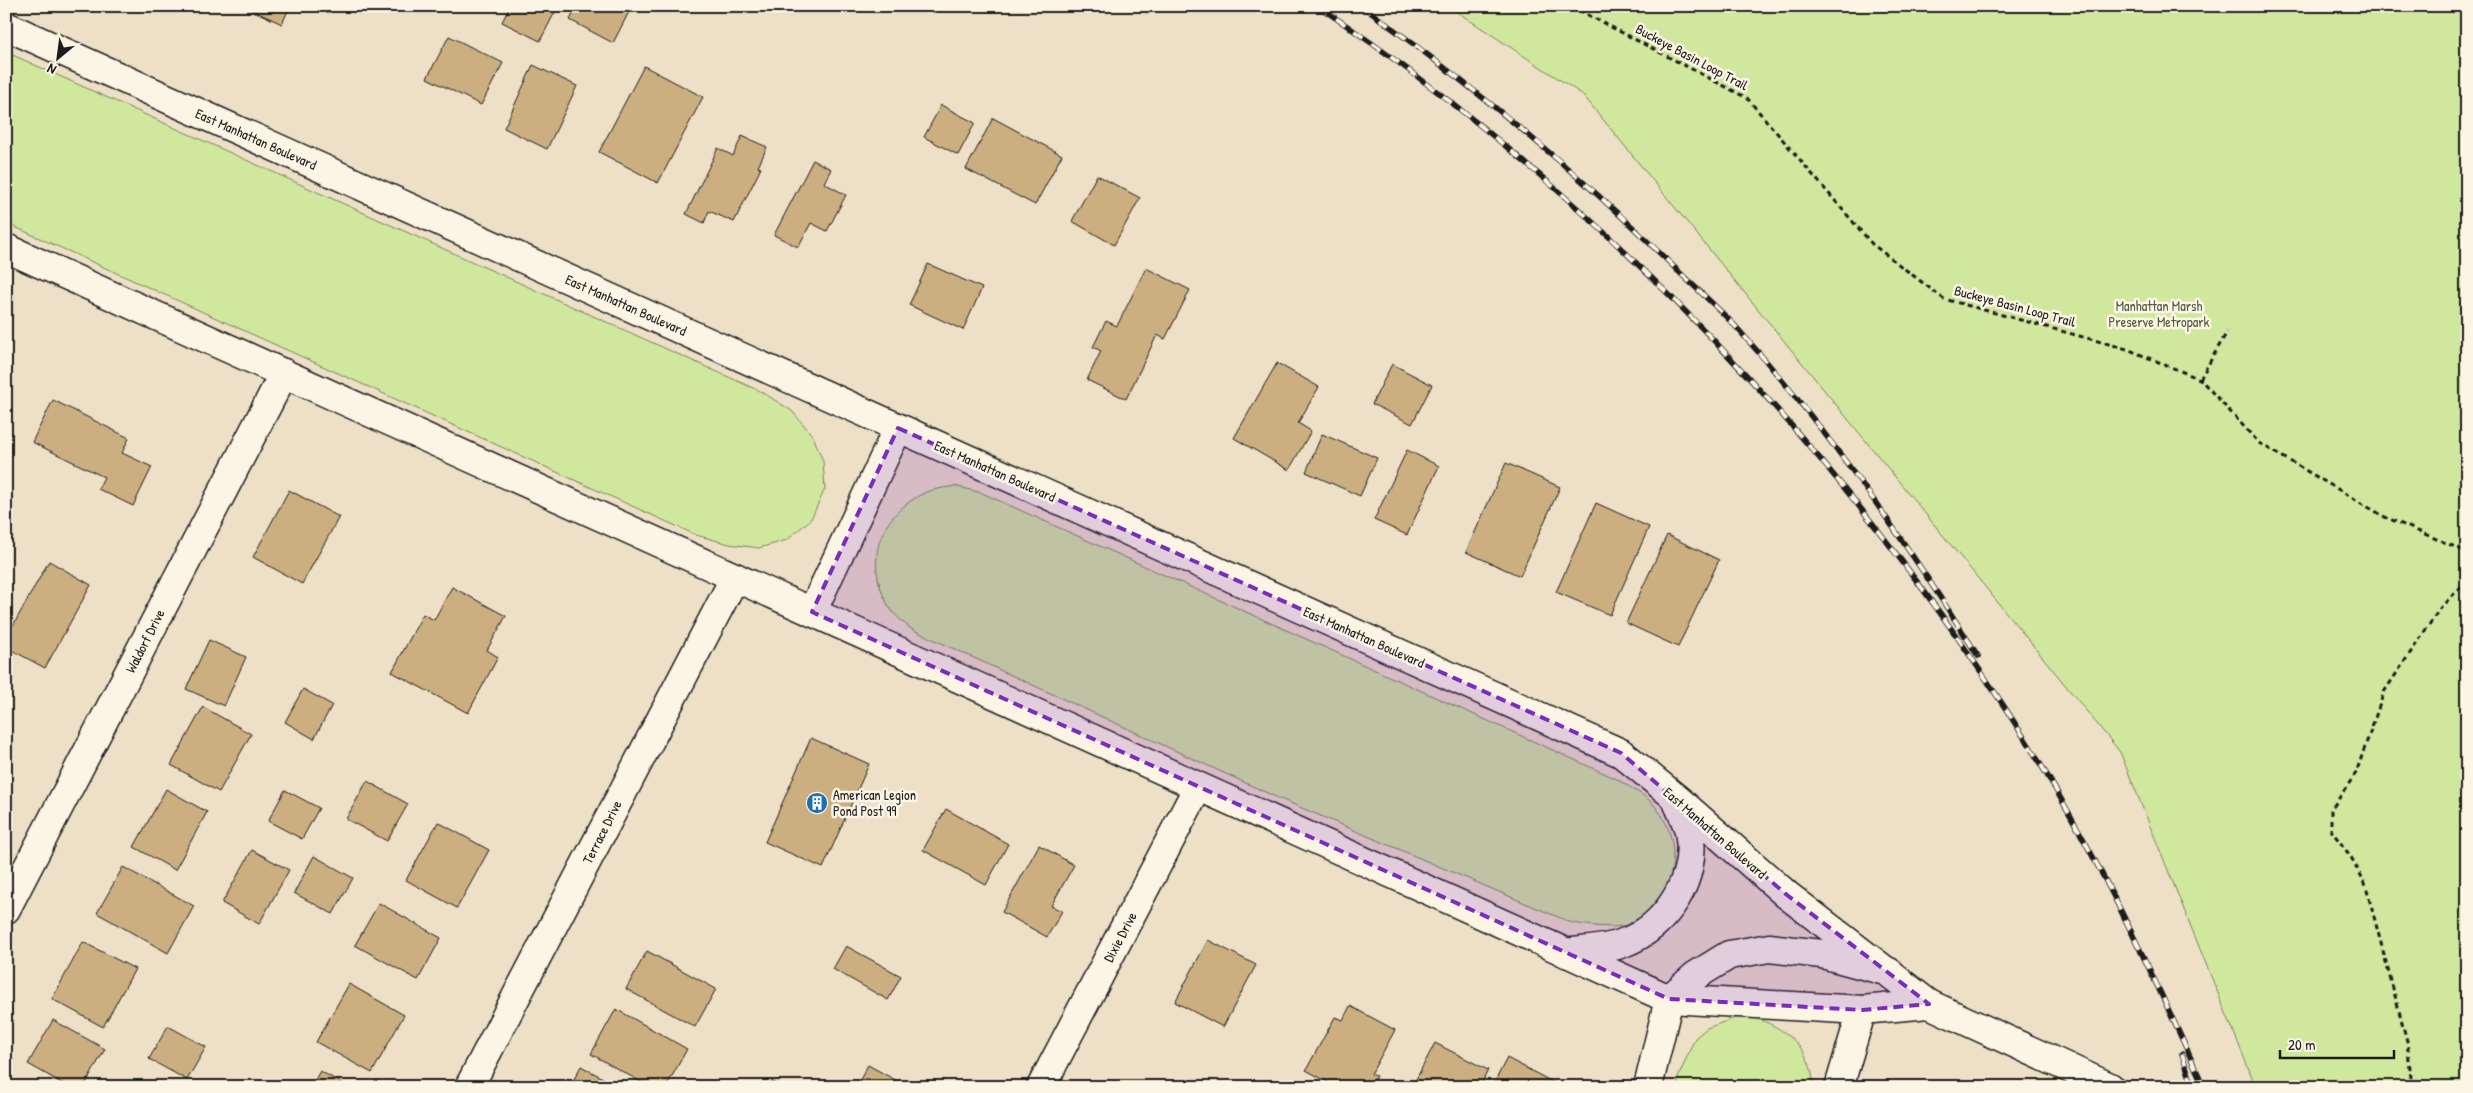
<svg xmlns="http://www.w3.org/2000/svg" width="2473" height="1093" font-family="'Patrick Hand',sans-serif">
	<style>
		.green { fill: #d0e89d; stroke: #76825c }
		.building { fill: #ccaf81; stroke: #1c1c1c }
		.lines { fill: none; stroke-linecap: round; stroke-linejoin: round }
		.minor-casing { stroke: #1c1c1c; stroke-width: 31 }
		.tertiary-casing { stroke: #1c1c1c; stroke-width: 31 }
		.path { stroke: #1c1c1c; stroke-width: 3; stroke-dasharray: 5 4; stroke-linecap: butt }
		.minor { stroke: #fcf5e5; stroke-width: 28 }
		.tertiary { stroke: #fcf5e5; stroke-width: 28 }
		.rail-casing { stroke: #1c1c1c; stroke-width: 5.5 }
		.rail { stroke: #fcf5e5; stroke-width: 4; stroke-dasharray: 11; stroke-linecap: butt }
		.marked { fill: #7b2cbf; fill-opacity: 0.2; stroke: #7b2cbf; stroke-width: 4; stroke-dasharray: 10 6; stroke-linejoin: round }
		.labels { text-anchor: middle; stroke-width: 5; stroke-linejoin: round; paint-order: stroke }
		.street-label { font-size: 14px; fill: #1c1c1c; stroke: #fcf5e5 }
		.park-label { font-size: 14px; fill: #525943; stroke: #fcf5e5 }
		.poi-label { font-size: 14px; fill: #1c1c1c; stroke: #fcf5e5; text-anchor: start }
	</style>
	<rect width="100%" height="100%" fill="#eee0c7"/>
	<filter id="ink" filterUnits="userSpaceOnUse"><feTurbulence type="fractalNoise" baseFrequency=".02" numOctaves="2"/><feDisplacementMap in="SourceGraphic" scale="10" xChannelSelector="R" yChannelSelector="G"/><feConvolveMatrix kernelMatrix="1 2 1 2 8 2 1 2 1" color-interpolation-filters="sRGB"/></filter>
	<g filter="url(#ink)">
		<g class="green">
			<path d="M 1448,6 L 2467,6 L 2467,1087 L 2256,1087 L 2120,752 L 1583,95 Z"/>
			<path d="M 6,52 L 762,392 L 792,411 L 813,436 L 823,461 L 825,489 L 811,519 L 787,540 L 759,548 L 729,544 L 696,535 L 6,223 Z"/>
			<path d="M 955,486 L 982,493 L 1617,779 C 1627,786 1640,792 1649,800 C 1688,836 1678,903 1629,924 C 1615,930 1587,925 1572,923 L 1276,797 L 911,629 C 904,623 894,615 889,607 C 864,562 877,518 922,494 C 931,489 945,488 955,486 Z"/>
			<path d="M 1750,1017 C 1784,1025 1814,1050 1813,1087 L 1677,1087 L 1678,1078 L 1695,1038 L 1707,1028 L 1735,1018 Z"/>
		</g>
		<g class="building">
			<path d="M 243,6 L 290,6 L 282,24 Z"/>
			<path d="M 510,6 L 558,6 L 540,41 L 502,22 Z"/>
			<path d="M 577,6 L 632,6 L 613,43 L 570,20 Z"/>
			<path d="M 449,36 L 503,63 L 481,105 L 427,78 Z"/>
			<path d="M 533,65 L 577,86 L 547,149 L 504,128 Z"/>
			<path d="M 644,66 L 703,97 L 658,183 L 599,152 Z"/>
			<path d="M 941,105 L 975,123 L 958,155 L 924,137 Z"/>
			<path d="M 993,118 L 1062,155 L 1035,205 L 966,169 Z"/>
			<path d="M 742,136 L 767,147 L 758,167 L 761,168 L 734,222 L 709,211 L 704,223 L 686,214 L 718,148 L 733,156 Z"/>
			<path d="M 813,160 L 831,169 L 824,183 L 846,195 L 827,231 L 811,223 L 798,247 L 774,235 Z"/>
			<path d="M 1097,175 L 1140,198 L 1114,245 L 1072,221 Z"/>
			<path d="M 928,264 L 982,288 L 963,330 L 909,305 Z"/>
			<path d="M 1146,268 L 1190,290 L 1165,339 L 1157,335 L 1126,399 L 1087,380 L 1101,351 L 1093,347 L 1106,321 L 1117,326 Z"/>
			<path d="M 1277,363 L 1319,387 L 1298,423 L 1311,431 L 1289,470 L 1234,438 Z"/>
			<path d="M 1392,364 L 1432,385 L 1412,424 L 1372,404 Z"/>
			<path d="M 53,400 L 129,438 L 122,453 L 152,467 L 133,506 L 98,489 L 104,477 L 32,442 Z"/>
			<path d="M 1322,434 L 1377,458 L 1360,496 L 1306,472 Z"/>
			<path d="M 1407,450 L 1439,466 L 1407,535 L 1374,520 Z"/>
			<path d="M 1506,463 L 1560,487 L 1520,576 L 1466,552 Z"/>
			<path d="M 289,490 L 339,517 L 302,584 L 253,557 Z"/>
			<path d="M 1596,503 L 1649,527 L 1610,615 L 1556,592 Z"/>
			<path d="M 1667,535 L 1719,560 L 1678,647 L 1626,623 Z"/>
			<path d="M 49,561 L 91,585 L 45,668 L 6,647 L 6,638 Z"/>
			<path d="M 452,587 L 506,616 L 487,650 L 498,657 L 468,713 L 392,672 L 423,614 L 434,620 Z"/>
			<path d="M 209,640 L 246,657 L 224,706 L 186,689 Z"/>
			<path d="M 303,689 L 332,705 L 314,739 L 285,722 Z"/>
			<path d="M 203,707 L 251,734 L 219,792 L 171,765 Z"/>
			<path d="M 811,738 L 869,764 L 823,868 L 765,842 Z"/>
			<path d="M 367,781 L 408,804 L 387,841 L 346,819 Z"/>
			<path d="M 166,789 L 207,812 L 175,870 L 134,847 Z"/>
			<path d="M 285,790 L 319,808 L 302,839 L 268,821 Z"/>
			<path d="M 946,809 L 1008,844 L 986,885 L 923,850 Z"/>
			<path d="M 438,822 L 489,850 L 457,908 L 406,880 Z"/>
			<path d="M 1039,845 L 1074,865 L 1051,906 L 1062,911 L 1047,937 L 1002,912 Z"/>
			<path d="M 252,850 L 289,870 L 259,924 L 222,903 Z"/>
			<path d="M 314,856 L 353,878 L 333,914 L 294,893 Z"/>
			<path d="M 123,867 L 194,906 L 168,953 L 97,913 Z"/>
			<path d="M 379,903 L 441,938 L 418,980 L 355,945 Z"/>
			<path d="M 1208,940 L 1256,965 L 1223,1027 L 1175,1002 Z"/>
			<path d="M 83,942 L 135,969 L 103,1027 L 52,999 Z"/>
			<path d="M 846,946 L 901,976 L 888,1000 L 833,969 Z"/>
			<path d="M 647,951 L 716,989 L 695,1027 L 626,989 Z"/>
			<path d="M 349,984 L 404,1015 L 372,1073 L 316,1042 Z"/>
			<path d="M 1350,1006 L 1395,1030 L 1371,1074 L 1376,1076 L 1370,1087 L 1337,1087 L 1306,1070 L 1335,1017 L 1343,1020 Z"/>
			<path d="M 616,1009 L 687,1049 L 666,1087 L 650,1087 L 591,1054 Z"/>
			<path d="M 53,1020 L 105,1049 L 84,1087 L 69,1087 L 28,1064 Z"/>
			<path d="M 168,1026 L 206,1047 L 187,1080 L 149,1059 Z"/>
			<path d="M 1435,1043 L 1488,1070 L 1480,1087 L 1412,1087 Z"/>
			<path d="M 1507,1058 L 1560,1086 L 1560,1087 L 1492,1087 Z"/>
			<path d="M 868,1065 L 908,1087 L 856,1087 Z"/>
			<path d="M 581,1066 L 619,1087 L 570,1087 Z"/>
			<path d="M 320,1071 L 349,1087 L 311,1087 Z"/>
			<path d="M 772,1081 L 782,1087 L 769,1087 Z"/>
		</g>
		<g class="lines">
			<g class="minor-casing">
				<g id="minor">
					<path d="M 6,909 L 284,373"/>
					<path d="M 469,1087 L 735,577"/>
					<path d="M 1041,1087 L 1198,787"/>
					<path d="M 1648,1087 L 1669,999 L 1695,976 L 1729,955 L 1769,948 L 1822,954 L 1889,972"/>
					<path d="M 1839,1087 L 1862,1010"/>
				</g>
			</g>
			<g class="tertiary-casing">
				<g id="tertiary">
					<path d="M 6,26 L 1621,753 L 1675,797 L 1787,895 L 1929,1004 L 2110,1087"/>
					<path d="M 6,248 L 1669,999 L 1862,1010 L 1929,1004"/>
					<path d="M 812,612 L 898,428"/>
					<path d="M 1566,953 C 1584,950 1606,950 1623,943 C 1667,927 1698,878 1689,831 C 1686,820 1680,809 1676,799"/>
				</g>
			</g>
			<g class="path">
				<path d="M 1571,6 L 1747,98 L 1872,244 L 1944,299 L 2127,349 L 2200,379 L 2259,443 L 2385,517 L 2467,552"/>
				<path d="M 2200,379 L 2227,332"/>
				<path d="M 2412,1087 L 2407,1041 L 2365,883 L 2351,857 L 2331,830 L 2331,810 L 2356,773 L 2384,692 L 2441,607 L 2467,581"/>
			</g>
			<use href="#minor" class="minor"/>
			<use href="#tertiary" class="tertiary"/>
			<g class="rail-casing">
				<g id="rail">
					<path d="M 1318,6 C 1601,196 1843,451 2025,739 C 2095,850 2150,968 2204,1087"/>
					<path d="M 1362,6 C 1474,87 1580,173 1678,271 C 1698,290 1718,308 1737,328 C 1828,429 1905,541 1978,656"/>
					<path d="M 2182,1054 L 2193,1087"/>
				</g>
			</g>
			<use href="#rail" class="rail"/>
		</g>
	</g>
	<path class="marked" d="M 898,428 L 1621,753 L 1787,895 L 1929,1004 L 1862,1010 L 1669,999 L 812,612 Z"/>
	<defs>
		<g id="building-disc" transform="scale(1.125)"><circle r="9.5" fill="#1f6fb2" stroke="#fcf5e5"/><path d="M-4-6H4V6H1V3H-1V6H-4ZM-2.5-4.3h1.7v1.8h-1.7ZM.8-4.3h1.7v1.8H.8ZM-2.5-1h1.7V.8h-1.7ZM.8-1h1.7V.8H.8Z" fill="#fff"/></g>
	</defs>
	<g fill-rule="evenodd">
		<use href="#building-disc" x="817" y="803"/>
	</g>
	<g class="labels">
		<g class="street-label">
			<text transform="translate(1692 57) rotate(28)" y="5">Buckeye Basin Loop Trail</text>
			<text transform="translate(256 139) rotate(24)" y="5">East Manhattan Boulevard</text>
			<text transform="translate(626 305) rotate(24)" y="5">East Manhattan Boulevard</text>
			<text transform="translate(2015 306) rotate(15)" y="5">Buckeye Basin Loop Trail</text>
			<text transform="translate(995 471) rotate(24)" y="5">East Manhattan Boulevard</text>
			<text transform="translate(1364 637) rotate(24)" y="5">East Manhattan Boulevard</text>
			<text transform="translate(145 641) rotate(-63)" y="5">Waldorf Drive</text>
			<text transform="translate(602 832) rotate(-63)" y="5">Terrace Drive</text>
			<text transform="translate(1715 833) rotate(41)" y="5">East Manhattan Boulevard</text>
			<text transform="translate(1120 937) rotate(-62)" y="5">Dixie Drive</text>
		</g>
		<g class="park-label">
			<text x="2159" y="311">Manhattan Marsh<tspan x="2159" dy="16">Preserve Metropark</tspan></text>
		</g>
		<g class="poi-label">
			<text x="833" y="800">American Legion<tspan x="833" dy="16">Pond Post 99</tspan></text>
		</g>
	</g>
	<rect width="2473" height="1093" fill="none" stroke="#fcf5e5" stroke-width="25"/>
	<rect x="12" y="12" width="2448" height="1068" fill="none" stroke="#1c1c1c" stroke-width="2" filter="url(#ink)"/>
	<g transform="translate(58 58) rotate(209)" stroke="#fcf5e5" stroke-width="4" paint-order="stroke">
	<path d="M0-4L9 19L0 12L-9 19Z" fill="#1c1c1c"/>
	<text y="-8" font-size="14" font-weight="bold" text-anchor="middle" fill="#1c1c1c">N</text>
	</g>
	<path d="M2280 1050v8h114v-8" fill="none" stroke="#1c1c1c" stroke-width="2.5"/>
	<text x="2288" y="1050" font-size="15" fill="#1c1c1c" stroke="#fcf5e5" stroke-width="4" paint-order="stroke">20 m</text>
</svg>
